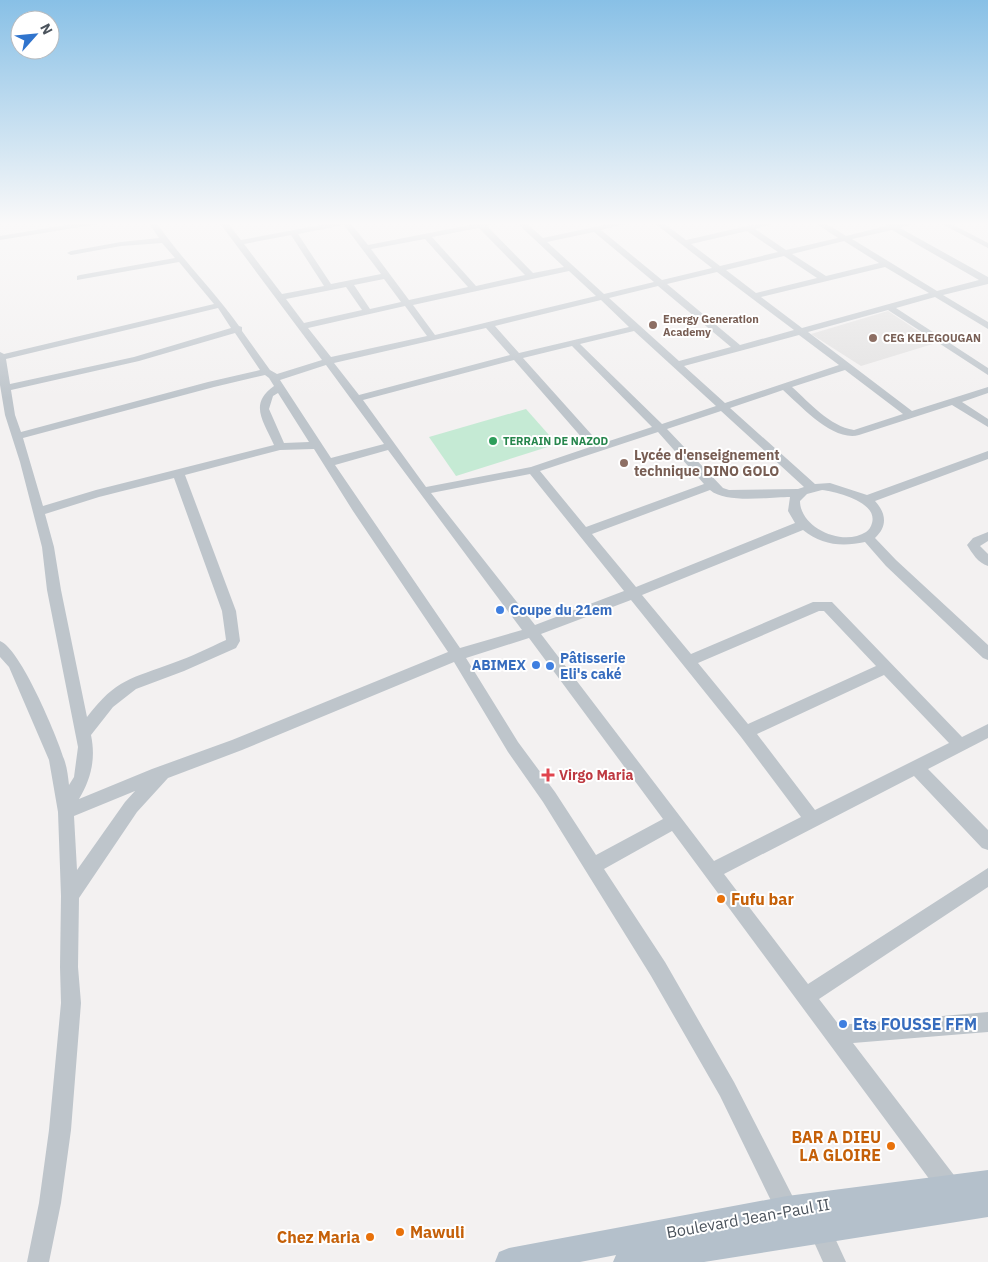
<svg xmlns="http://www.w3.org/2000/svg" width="988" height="1262" font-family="'IBM Plex Sans',sans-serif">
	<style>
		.education { fill: #e3e2e2 }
		.green { fill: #c5ead4 }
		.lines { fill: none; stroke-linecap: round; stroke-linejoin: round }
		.minor { fill: #bec5cb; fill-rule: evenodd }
		.major { fill: #b4c0cb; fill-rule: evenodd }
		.education-dot { fill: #8d6e63; stroke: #fff; stroke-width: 2 }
		.leisure-dot { fill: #2e9e5b; stroke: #fff; stroke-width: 2 }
		.shop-dot { fill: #3f7fe0; stroke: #fff; stroke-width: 2 }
		.health-dot { fill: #e0444e; stroke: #fff; stroke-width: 2 }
		.food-dot { fill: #e8710a; stroke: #fff; stroke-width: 2 }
		.labels { text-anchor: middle; stroke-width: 4; stroke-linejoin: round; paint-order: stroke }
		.far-education-label { font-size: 11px; font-weight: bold; fill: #785e54; stroke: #fff; text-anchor: start }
		.far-leisure-label { font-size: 11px; font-weight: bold; fill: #27864d; stroke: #fff; text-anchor: start }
		.education-label { font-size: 14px; font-weight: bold; fill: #785e54; stroke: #fff; text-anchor: start }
		.shop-label { font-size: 14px; font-weight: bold; fill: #366cbe; stroke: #fff; text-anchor: start }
		.health-label { font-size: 14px; font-weight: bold; fill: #be3a42; stroke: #fff; text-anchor: start }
		.near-food-label { font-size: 16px; font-weight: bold; fill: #c56008; stroke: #fff; text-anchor: start }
		.near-shop-label { font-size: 16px; font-weight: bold; fill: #366cbe; stroke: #fff; text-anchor: start }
		.near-street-label { font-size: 16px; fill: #4b535c; stroke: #fff }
	</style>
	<rect width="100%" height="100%" fill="#f3f1f1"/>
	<path class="education" d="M 888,311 L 936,343 L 861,366 L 811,334 Z"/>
	<path class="green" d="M 526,409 L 557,444 L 456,476 L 429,437 Z"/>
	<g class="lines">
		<g class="minor">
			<path d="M 84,222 L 103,222 L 99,224 L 0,240 L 0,236 Z"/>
			<path d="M 148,222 L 156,222 C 181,259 213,289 239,326 L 242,327 L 242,331 L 270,370 L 277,374 L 322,360 L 219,222 L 227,222 L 241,240 L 336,222 L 353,222 L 351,224 L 368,245 L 475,224 L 474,222 L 500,222 L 487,226 L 533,273 L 564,267 L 516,222 L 525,222 L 543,238 L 618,222 L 633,222 L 601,230 L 662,280 L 712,268 L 653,222 L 662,222 L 686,240 L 765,222 L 780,222 L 755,229 L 786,250 L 838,238 L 814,222 L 824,222 L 846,236 L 886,226 L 886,223 C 896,223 907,222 918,222 L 900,228 L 988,277 L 988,284 L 943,295 L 988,322 L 988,329 L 935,297 L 896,308 L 988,368 L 988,375 L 888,310 L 808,332 L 912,411 L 988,387 L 988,393 L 962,402 L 988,419 L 988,427 L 952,405 L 859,435 C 833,442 801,406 783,390 L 730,408 L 815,484 L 830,483 L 867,495 L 988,451 L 988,459 L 875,501 C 886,513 888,526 875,538 L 896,560 L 988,645 L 988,660 L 983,658 L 886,566 L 865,542 C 842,547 821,545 803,530 L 642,595 L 691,654 L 813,602 L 832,602 L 962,737 L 988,724 L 988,738 L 928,769 L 988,830 L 988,850 L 982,848 L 914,776 L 724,874 L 808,984 L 988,868 L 988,887 L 819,999 L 839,1025 L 988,1012 L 988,1032 L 853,1043 L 960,1183 L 963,1191 L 960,1199 L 952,1202 L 944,1199 L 672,831 L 604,869 L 665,962 L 734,1082 L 795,1201 L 798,1209 L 795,1217 L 787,1220 L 779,1217 L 720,1096 L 651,976 L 543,802 L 508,752 L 454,662 L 242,750 L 168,778 L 137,812 L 79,898 L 78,967 L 81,1003 L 71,1130 L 61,1203 L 49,1262 L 27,1262 L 39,1203 L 49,1130 L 61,1003 L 60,967 L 61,896 L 58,812 L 49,760 L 9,667 L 0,657 L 0,641 C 20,648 57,736 64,759 C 67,767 68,776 69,785 L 74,777 L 78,747 L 47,590 L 42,547 L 20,462 L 5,415 L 0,385 L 0,352 L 4,354 L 214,304 L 179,262 L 77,280 L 77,276 L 80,275 L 175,258 L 162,243 L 121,246 L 71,255 L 67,253 L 71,251 L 121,242 L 159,238 ZM 344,225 L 381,274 L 331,284 L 298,234 ZM 479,228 L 525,275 L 476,286 L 432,237 ZM 892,230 L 979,280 L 937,291 L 852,239 ZM 747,231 L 778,252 L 720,266 L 691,244 ZM 594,232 L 654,282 L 604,294 L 547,242 ZM 291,235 L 324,286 L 282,294 L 244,244 ZM 425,239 L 468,287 L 409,300 L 371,249 ZM 844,241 L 879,263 L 826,276 L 792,254 ZM 784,256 L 817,278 L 756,293 L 726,270 ZM 885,267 L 929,293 L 802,328 L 761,297 ZM 569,271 L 596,296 L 435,335 L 413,305 ZM 717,272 L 794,330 L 740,345 L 667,284 ZM 384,279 L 401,302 L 370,309 L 354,285 ZM 658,286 L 731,347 L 679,361 L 609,298 ZM 346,287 L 362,310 L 304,323 L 286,299 ZM 601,300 L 629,327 L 519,353 L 495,326 ZM 405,306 L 427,336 L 331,357 L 308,328 ZM 218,308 L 231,328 L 134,357 L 10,384 L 6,359 ZM 486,328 L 510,355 L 359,395 L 334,363 ZM 634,331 L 716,406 L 662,424 L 580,344 ZM 235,333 L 260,370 L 208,382 L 21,432 L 15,415 L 11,390 L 139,361 ZM 799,335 L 839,365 L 725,403 L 684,366 ZM 572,346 L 652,427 L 600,444 L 523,358 ZM 514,360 L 590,447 L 531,467 L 426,487 L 363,400 ZM 326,365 L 384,444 L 331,458 L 280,380 ZM 845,370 L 903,414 L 854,430 C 829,426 810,403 792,387 ZM 265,375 L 269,378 L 274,386 C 248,404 264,422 274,445 L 96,490 L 43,506 L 23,438 L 214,387 ZM 278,393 L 309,442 L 284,443 L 269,409 L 273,396 ZM 721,411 L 804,487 L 798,489 L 729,490 L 723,488 L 667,429 ZM 658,432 L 704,484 L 586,527 L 540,471 ZM 314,449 L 353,511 L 448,652 L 232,740 L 152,769 L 79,799 C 91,779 96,759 91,735 L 113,707 L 136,689 L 184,671 L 236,648 L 240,641 L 236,611 L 185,475 L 280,450 ZM 388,450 L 522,630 L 460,648 L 335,465 ZM 530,474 L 624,591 L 535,625 L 431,493 ZM 174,478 L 222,611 L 226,640 C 208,648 191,657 173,663 C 131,679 117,678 87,717 L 61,590 L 54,547 L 45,514 L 99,497 ZM 710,490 C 726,504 769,497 790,497 L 788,511 L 795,523 L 636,587 L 592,534 ZM 822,490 C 837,492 878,502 872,523 C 871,527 869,530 866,532 C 843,547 800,528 800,501 L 807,494 ZM 631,600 L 741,737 L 801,817 L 714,861 L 541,634 ZM 819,611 L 824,611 L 876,666 L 748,724 L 698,663 ZM 529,638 L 663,819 L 596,855 L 555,792 L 518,742 L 466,658 ZM 884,675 L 949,743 L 815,810 L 757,734 ZM 135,791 L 125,802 L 77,870 L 74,816 Z"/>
			<path d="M 938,222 L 948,222 L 988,243 L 988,248 Z"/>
			<path d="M 988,532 L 988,541 L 980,546 L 988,554 L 988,566 C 978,563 972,553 967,545 L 973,538 Z"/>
			<path d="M 820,1220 L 828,1223 L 846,1262 L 823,1262 L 809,1231 L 812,1223 Z"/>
		</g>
		<path class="major" d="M 988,1170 L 988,1217 L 704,1262 L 613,1262 L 616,1255 L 580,1262 L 495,1262 L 499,1252 L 509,1248 L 787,1196 Z"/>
	</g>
	<linearGradient id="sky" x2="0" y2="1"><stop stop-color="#88c0e6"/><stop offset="0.56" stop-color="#faf9f9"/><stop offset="1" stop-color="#faf9f9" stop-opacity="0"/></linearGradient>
	<rect width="988" height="399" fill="url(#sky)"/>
	<g class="education-dot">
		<circle cx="653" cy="325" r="5"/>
		<circle cx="873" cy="338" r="5"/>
		<circle cx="624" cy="463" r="5"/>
	</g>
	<circle class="leisure-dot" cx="493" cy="441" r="5"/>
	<g class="shop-dot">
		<circle cx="500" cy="610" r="5"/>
		<circle cx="536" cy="665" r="5"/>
		<circle cx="550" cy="666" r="5"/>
		<circle cx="843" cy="1024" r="5"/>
	</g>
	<path class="health-dot" d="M545.5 767.5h5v5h5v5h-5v5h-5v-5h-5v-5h5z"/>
	<g class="food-dot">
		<circle cx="721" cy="899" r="5"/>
		<circle cx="891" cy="1146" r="5"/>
		<circle cx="400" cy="1232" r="5"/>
		<circle cx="370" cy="1237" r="5"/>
	</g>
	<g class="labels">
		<g class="far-education-label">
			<text x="663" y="323">Energy Generation<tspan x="663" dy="13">Academy</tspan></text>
			<text x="883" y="342">CEG KELEGOUGAN</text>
		</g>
		<g class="far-leisure-label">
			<text x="503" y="445">TERRAIN DE NAZOD</text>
		</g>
		<g class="education-label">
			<text x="634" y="460">Lycée d'enseignement<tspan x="634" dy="16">technique DINO GOLO</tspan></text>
		</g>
		<g class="shop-label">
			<text x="510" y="615">Coupe du 21em</text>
			<text x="560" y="663">Pâtisserie<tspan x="560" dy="16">Eli's caké</tspan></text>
			<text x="526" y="670" text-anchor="end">ABIMEX</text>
		</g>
		<g class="health-label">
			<text x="559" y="780">Virgo Maria</text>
		</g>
		<g class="near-food-label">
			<text x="731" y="905">Fufu bar</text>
			<text x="881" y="1143" text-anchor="end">BAR A DIEU<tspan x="881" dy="18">LA GLOIRE</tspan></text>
			<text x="410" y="1238">Mawuli</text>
			<text x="360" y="1243" text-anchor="end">Chez Maria</text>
		</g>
		<g class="near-shop-label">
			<text x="853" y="1030">Ets FOUSSE FFM</text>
		</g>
		<g class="near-street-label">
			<text transform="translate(748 1218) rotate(-10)" y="6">Boulevard Jean-Paul II</text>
		</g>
	</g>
	<g transform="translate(35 35) rotate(63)"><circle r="24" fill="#ffffff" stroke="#b7babe"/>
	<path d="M0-4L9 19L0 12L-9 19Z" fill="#3074cd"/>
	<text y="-8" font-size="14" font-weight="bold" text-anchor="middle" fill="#4b535c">N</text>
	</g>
</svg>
